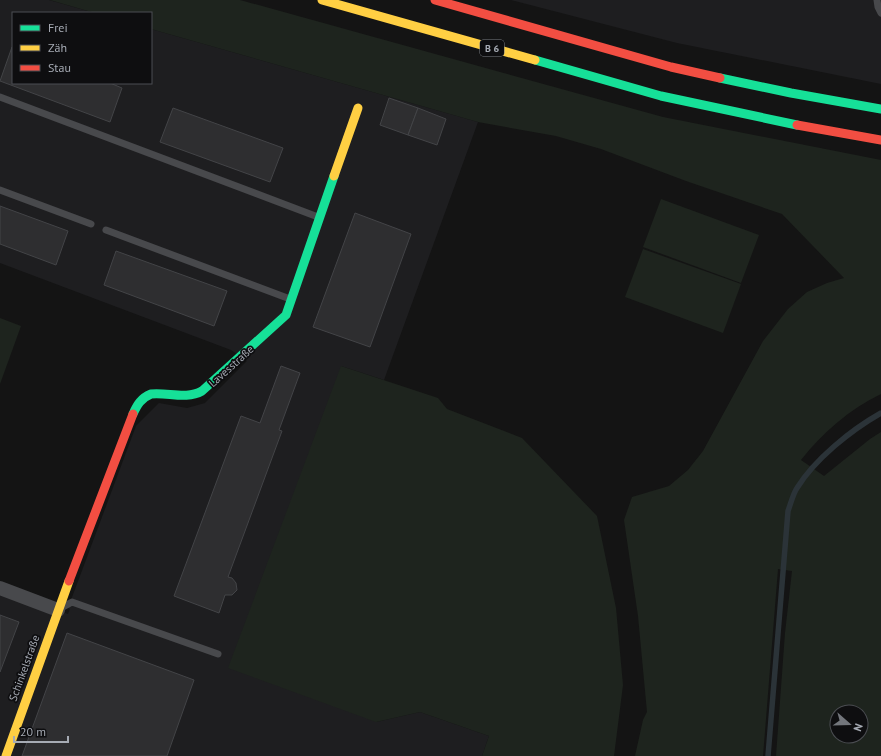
<svg xmlns="http://www.w3.org/2000/svg" width="881" height="756" font-family="'PT Sans',sans-serif">
	<style>
		.built { fill: #1e1e20 }
		.green { fill: #1e241e; fill-rule: evenodd }
		.lines { fill: none; stroke-linecap: round; stroke-linejoin: round }
		.stream { stroke: #2b3338; stroke-width: 5.5 }
		.building { fill: #2e2e30; stroke: #434447 }
		.lane { stroke: #48494c; stroke-width: 7 }
		.street { stroke: #48494c; stroke-width: 14 }
		.fast { stroke: #16e098; stroke-width: 9 }
		.slow { stroke: #ffcf43; stroke-width: 9 }
		.jam { stroke: #f24e42; stroke-width: 9 }
		.labels { text-anchor: middle; stroke-width: 3.5; stroke-linejoin: round; paint-order: stroke }
		.shield { fill: #0e0e10; stroke: #787c83; stroke-width: 1 }
		.shield-label { font-size: 10px; font-weight: bold; fill: #a6abb4 }
		.street-label { font-size: 11px; fill: #a6abb4; stroke: #0e0e10 }
	</style>
	<rect width="100%" height="100%" fill="#141414"/>
	<g class="built">
		<path d="M 0,0 L 49,0 L 95,13 L 13,13 L 13,83 L 151,83 L 151,29 L 478,122 L 384,380 L 341,366 L 376,722 L 420,712 L 489,736 L 482,756 L 0,756 L 0,591 L 68,614 L 70,609 L 68,608 L 136,426 L 159,403 L 187,408 L 205,403 L 247,361 L 231,350 L 0,263 Z"/>
		<path d="M 511,0 L 881,0 L 881,84 L 677,43 Z"/>
	</g>
	<g class="green">
		<path d="M 50,0 L 240,0 L 663,117 L 881,160 L 881,394 C 850,409 822,433 801,460 L 824,476 L 870,439 L 881,432 L 881,756 L 776,756 L 785,633 L 792,571 L 778,569 L 763,756 L 635,756 L 643,720 L 647,712 L 638,616 L 624,520 L 632,497 L 669,486 L 688,470 L 703,451 L 763,341 L 788,309 L 807,292 L 827,283 L 844,278 L 782,214 L 686,181 L 601,149 L 556,136 L 478,122 L 151,29 L 151,13 L 95,13 ZM 837,712 L 861,712 L 861,736 L 837,736 Z"/>
		<path d="M 661,199 L 759,235 L 741,283 L 643,247 Z"/>
		<path d="M 643,249 L 741,284 L 723,333 L 625,297 Z"/>
		<path d="M 0,318 L 21,326 L 0,384 Z"/>
		<path d="M 341,366 L 438,398 L 447,409 L 522,438 L 597,516 L 616,608 L 623,685 L 614,756 L 482,756 L 489,736 L 420,712 L 376,722 L 228,668 Z"/>
	</g>
	<g class="lines">
		<path class="stream" d="M 768,756 L 788,511 C 791,503 793,494 797,488 C 815,459 851,430 881,413"/>
	</g>
	<g class="building">
		<path d="M 12,47 L 13,83 L 110,83 L 122,88 L 110,122 L 0,81 Z"/>
		<path d="M 389,98 L 418,108 L 408,135 L 380,125 Z"/>
		<path d="M 173,108 L 283,148 L 270,182 L 160,142 Z"/>
		<path d="M 418,108 L 446,119 L 437,145 L 408,135 Z"/>
		<path d="M 0,206 L 68,231 L 56,265 L 0,244 Z"/>
		<path d="M 355,213 L 411,234 L 370,347 L 313,327 Z"/>
		<path d="M 116,251 L 227,291 L 214,326 L 104,285 Z"/>
		<path d="M 281,366 L 300,373 L 279,430 L 282,431 L 228,577 L 232,578 L 236,583 L 237,590 L 232,595 L 225,595 L 219,613 L 174,596 L 241,416 L 260,423 Z"/>
		<path d="M 0,615 L 19,622 L 0,672 Z"/>
		<path d="M 67,633 L 194,680 L 167,756 L 22,756 Z"/>
	</g>
	<g class="lines">
		<g class="lane">
			<path d="M 877,0 L 878,7 L 881,13"/>
			<path d="M 0,97 L 318,217"/>
			<path d="M 0,190 L 91,224"/>
			<path d="M 106,230 L 290,299"/>
			<path d="M 63,607 L 72,602 L 218,654"/>
		</g>
		<path class="street" d="M 0,588 L 58,610"/>
		<g class="fast">
			<path d="M 535,60 L 661,96 L 797,125"/>
			<path d="M 720,78 L 791,93 L 881,109"/>
			<path d="M 133,414 C 137,405 141,398 151,394 C 168,392 186,400 202,391 L 286,315 L 334,176"/>
		</g>
		<g class="slow">
			<path d="M 322,0 L 535,60"/>
			<path d="M 334,176 L 358,108"/>
			<path d="M 6,756 L 69,581"/>
		</g>
		<g class="jam">
			<path d="M 435,0 L 671,67 L 720,78"/>
			<path d="M 797,125 L 881,140"/>
			<path d="M 69,581 L 133,414"/>
		</g>
	</g>
	<g class="labels">
		<rect class="shield" x="480" y="40" width="24" height="16" rx="3"/>
		<g class="shield-label">
			<text x="492" y="52">B 6</text>
		</g>
		<g class="street-label">
			<text transform="translate(231 366) rotate(-42)" y="4">Lavesstraße</text>
			<text transform="translate(24 668) rotate(-70)" y="4">Schinkelstraße</text>
		</g>
	</g>
	<rect x="12" y="12" width="140" height="72" fill="#0e0e10" stroke="#4b4d52"/>
	<rect x="20" y="25" width="20" height="6" fill="#16e098" stroke="#4b4d52"/>
	<text x="48" y="32" font-size="12" fill="#a6abb4">Frei</text>
	<rect x="20" y="45" width="20" height="6" fill="#ffcf43" stroke="#4b4d52"/>
	<text x="48" y="52" font-size="12" fill="#a6abb4">Zäh</text>
	<rect x="20" y="65" width="20" height="6" fill="#f24e42" stroke="#4b4d52"/>
	<text x="48" y="72" font-size="12" fill="#a6abb4">Stau</text>
	<g transform="translate(849 724) rotate(110)"><circle r="19" fill="#0e0e10" stroke="#4b4d52"/>
	<path d="M0-3L7 15L0 10L-7 15Z" fill="#73767c"/>
	<text y="-6" font-size="11" font-weight="bold" text-anchor="middle" fill="#a6abb4">N</text>
	</g>
	<path d="M14 736v6h54v-6" fill="none" stroke="#a6abb4" stroke-width="2"/>
	<text x="20" y="736" font-size="12" fill="#a6abb4" stroke="#0e0e10" stroke-width="3" paint-order="stroke">20 m</text>
</svg>
